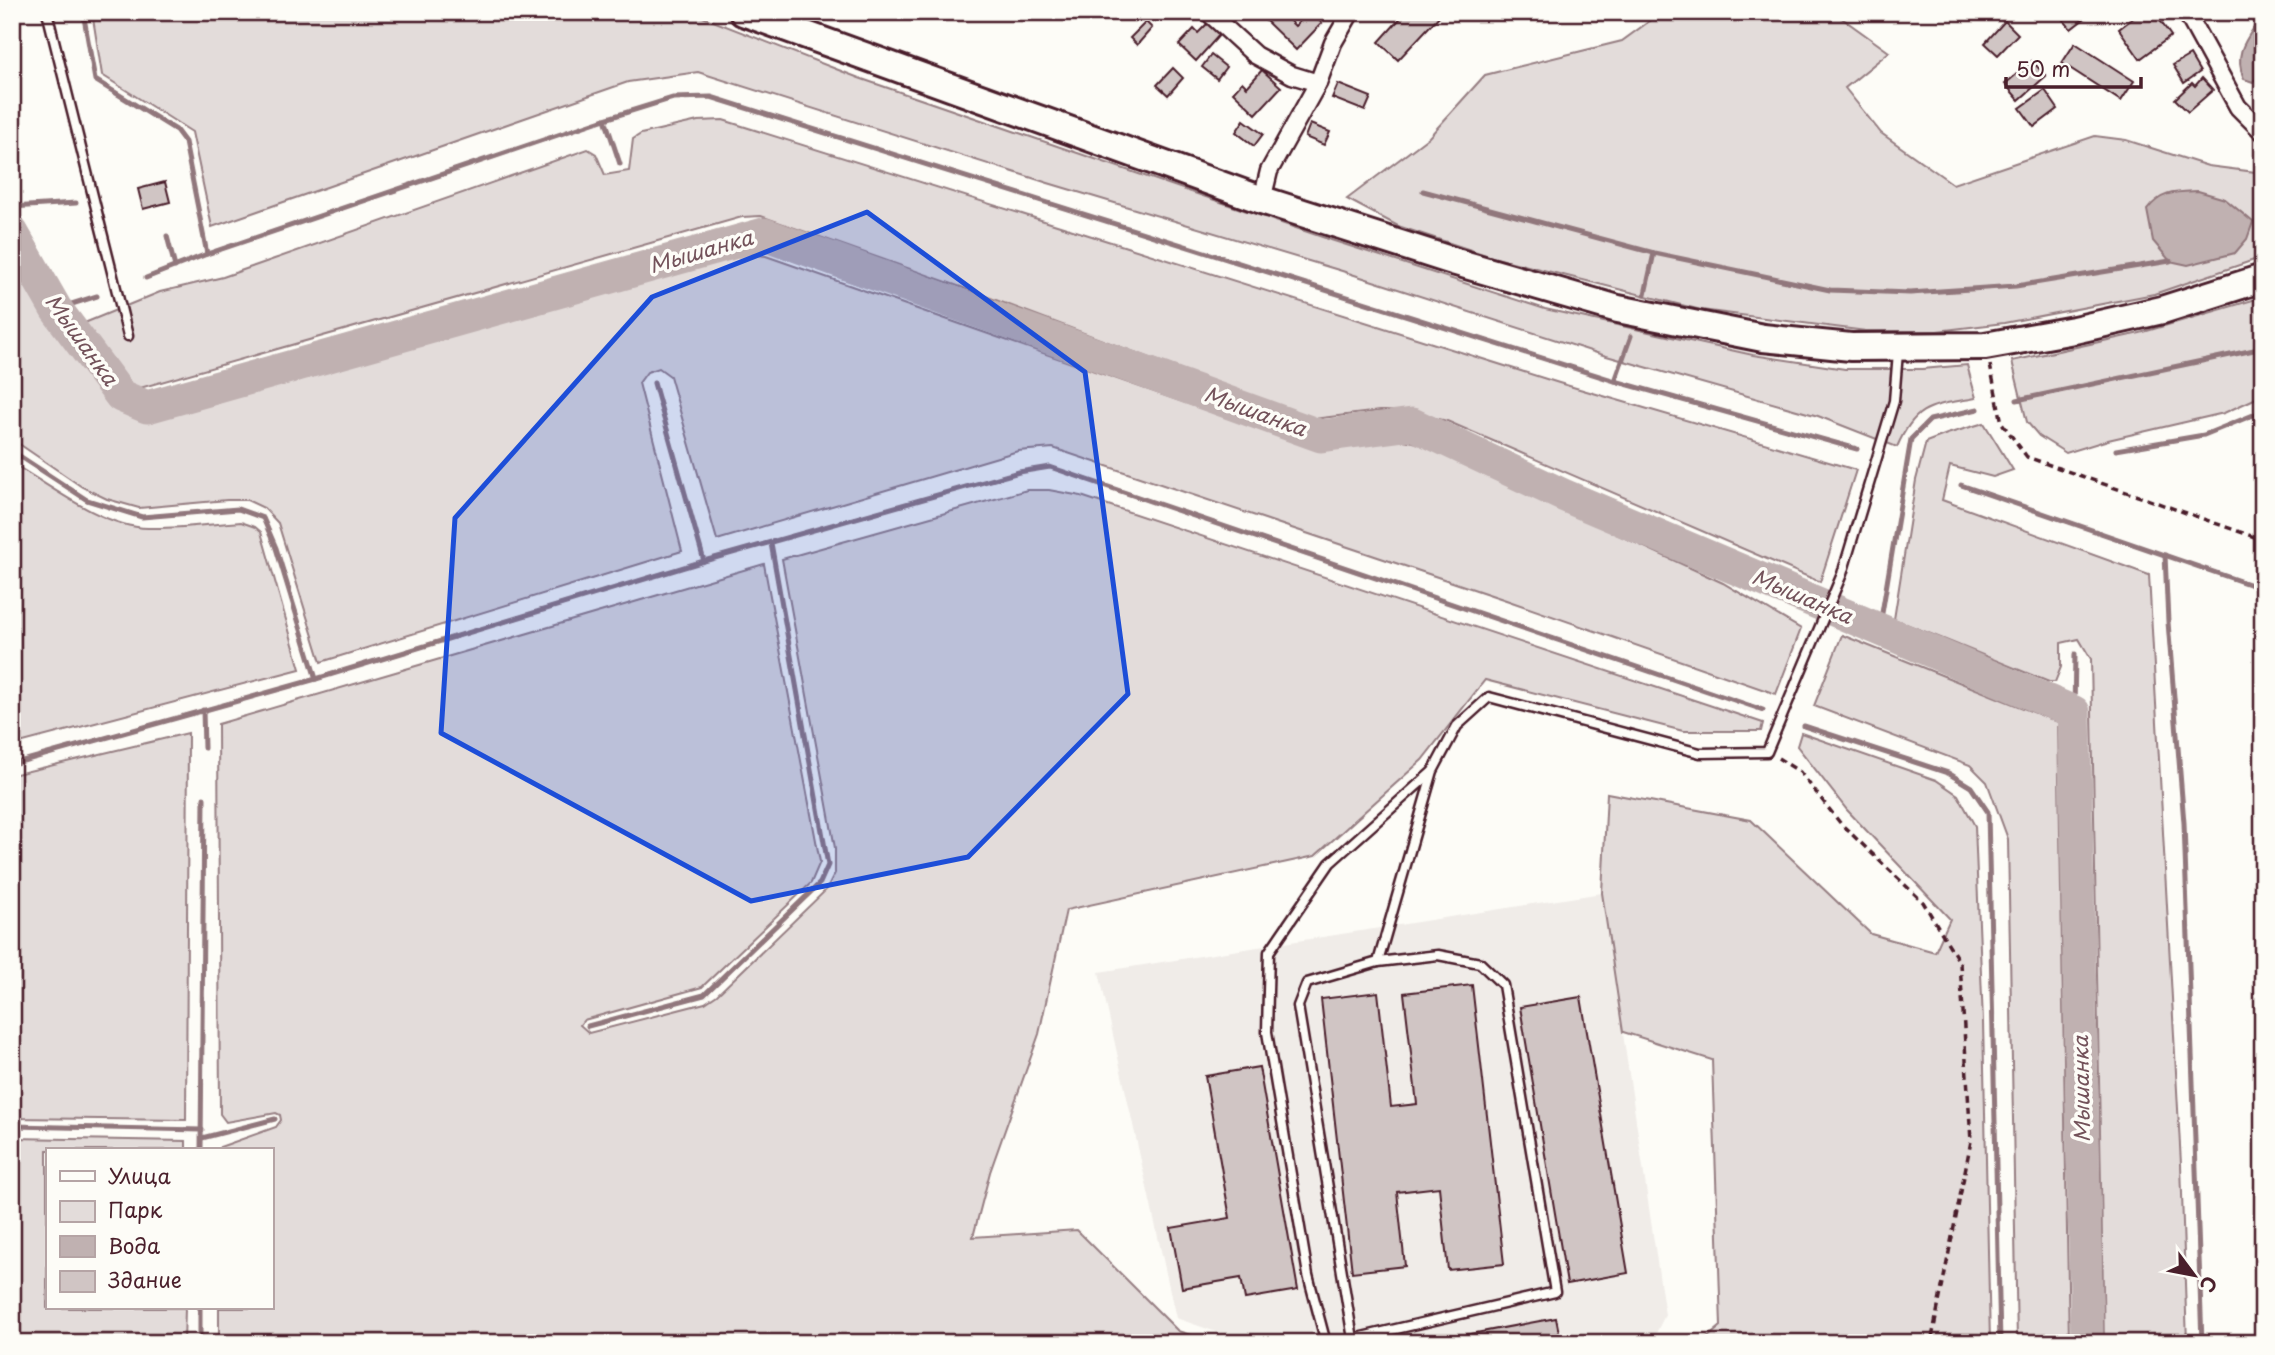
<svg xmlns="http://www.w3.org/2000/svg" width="2275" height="1355" font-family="'Playpen Sans',sans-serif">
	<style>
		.built { fill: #f0ece8 }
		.green { fill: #e3dcda; stroke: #967e82; stroke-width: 2 }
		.water { fill: #c0b1b1; stroke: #91777b; stroke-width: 2 }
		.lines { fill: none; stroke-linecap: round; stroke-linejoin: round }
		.stream { stroke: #91777b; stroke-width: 5 }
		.river { stroke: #c0b1b1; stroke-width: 33 }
		.building { fill: #d0c5c4; stroke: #4a1f2b; stroke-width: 2 }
		.lane-casing { stroke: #4a1f2b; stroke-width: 13 }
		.street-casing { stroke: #4a1f2b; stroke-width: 21 }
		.primary-casing { stroke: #4a1f2b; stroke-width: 32 }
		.path { stroke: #4a1f2b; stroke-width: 3.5; stroke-dasharray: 7 5; stroke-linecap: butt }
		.lane { stroke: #fdfcf7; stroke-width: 8 }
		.street { stroke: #fdfcf7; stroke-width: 16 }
		.primary { stroke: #fdfcf7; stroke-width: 26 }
		.marked { fill: #1d4ed8; fill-opacity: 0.2; stroke: #1d4ed8; stroke-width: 5; stroke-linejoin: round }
		.labels { text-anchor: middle; stroke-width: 7; stroke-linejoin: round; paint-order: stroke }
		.water-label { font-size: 21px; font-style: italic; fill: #73525a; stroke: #fdfcf7 }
	</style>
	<rect width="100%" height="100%" fill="#fdfcf7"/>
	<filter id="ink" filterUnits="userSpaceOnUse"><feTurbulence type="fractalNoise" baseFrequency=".0143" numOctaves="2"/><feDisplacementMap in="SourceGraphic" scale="14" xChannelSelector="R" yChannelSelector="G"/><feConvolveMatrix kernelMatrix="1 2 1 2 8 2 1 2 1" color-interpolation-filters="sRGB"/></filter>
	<g filter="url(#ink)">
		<path class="built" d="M 1602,893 L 1665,1315 L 1651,1343 L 1248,1343 L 1176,1318 L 1099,972 Z"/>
		<g class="green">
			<path d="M 92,12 L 690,12 L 859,78 L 1331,240 L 1545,309 L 1753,355 L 1845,369 L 1922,369 L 1967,365 L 1976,398 C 1933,406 1916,403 1897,447 L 1818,416 L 1603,355 L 1342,271 L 1048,183 L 698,72 L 628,82 L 212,227 L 192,132 L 102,75 Z"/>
			<path d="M 1662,12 L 1816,12 L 1836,14 L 1889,52 L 1845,88 L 1881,133 L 1953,184 L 2095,136 L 2126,140 L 2208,166 L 2263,173 L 2263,257 L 2154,294 L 2004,323 L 1937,331 L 1866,331 L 1701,310 L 1492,257 L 1398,226 L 1347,199 L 1429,137 L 1485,75 L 1622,41 Z"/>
			<path d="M 723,120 L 1559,383 L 1856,470 L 1820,582 L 1447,421 L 1407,411 L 1380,411 L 1313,419 L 972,291 L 761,216 L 742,217 L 140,388 C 113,381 97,345 82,324 L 160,292 L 223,277 L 588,149 L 596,154 L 605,175 L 629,171 L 633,139 L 641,134 L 698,121 Z"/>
			<path d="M 740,253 L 766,256 L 1314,448 L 1343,447 L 1394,438 L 1418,443 L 1723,583 L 1801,629 L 1776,694 L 1506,600 L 1053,448 L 1018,451 L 717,540 L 670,376 L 659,368 L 647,372 L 639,383 L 682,551 L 321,662 L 278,523 L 264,508 L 247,500 L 227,500 L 139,508 L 107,499 L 82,487 L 12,439 L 12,265 L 56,334 L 112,403 L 131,413 L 161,418 Z"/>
			<path d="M 2263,297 L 2263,395 L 2224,413 L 2108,440 L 2066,453 L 2039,436 L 2027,422 L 2012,361 L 2140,333 Z"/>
			<path d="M 1984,423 L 2013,470 L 1993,477 L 1950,466 L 1942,500 L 2149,575 L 2181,1164 L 2187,1343 L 2104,1343 L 2091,659 L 2079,639 L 2061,643 L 2061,667 L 2055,682 L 2049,682 L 1894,619 L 1916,480 L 1926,442 L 1947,434 Z"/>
			<path d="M 12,463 C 50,486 103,527 148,528 C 179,529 211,524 241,522 L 255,527 L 261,532 L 300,669 L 12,745 Z"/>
			<path d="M 1027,490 L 1049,490 L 1081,496 L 1763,723 L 1761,731 L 1683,731 L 1485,680 L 1422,760 L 1315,856 L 1066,910 L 1039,1034 L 990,1172 L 973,1237 L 1077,1230 L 1178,1331 L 1215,1343 L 219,1343 L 219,1308 L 271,1308 L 271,1150 L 220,1150 L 220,1147 L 276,1127 L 281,1120 L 280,1115 L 276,1113 L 226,1122 L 220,1114 L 218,724 L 764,564 L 820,862 L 811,883 L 702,987 L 584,1020 L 580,1025 L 589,1033 L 705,1003 L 717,995 L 827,889 L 835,873 L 835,848 L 782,559 Z"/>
			<path d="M 1842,635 L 2058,722 L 2069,1343 L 2017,1343 L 2008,839 L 1987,782 L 1970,765 L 1814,706 Z"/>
			<path d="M 188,733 L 186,1120 L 12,1118 L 12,775 Z"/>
			<path d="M 1801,733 L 1936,780 L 1958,795 L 1975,826 L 1983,1022 L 1990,1343 L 1701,1343 L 1721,1326 L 1712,1060 L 1623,1032 L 1602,893 L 1607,793 L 1751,820 L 1871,934 L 1935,952 L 1950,919 L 1847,810 L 1797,746 Z"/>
			<path d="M 12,1138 L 186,1141 L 186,1150 L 47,1150 L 47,1308 L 185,1308 L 184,1343 L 12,1343 Z"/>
		</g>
		<g class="water">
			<path d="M 2263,14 L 2263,68 L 2253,82 L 2244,79 C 2232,51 2249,37 2263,14 Z"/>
			<path d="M 2198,191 L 2225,199 L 2253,222 L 2247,239 L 2235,253 L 2188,265 L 2170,261 L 2153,241 L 2147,210 C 2161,191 2176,192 2198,191 Z"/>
		</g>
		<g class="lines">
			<g class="stream">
				<path d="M 83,12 L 95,80 L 176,130 L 185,142 L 207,254"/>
				<path d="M 605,119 L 620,164"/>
				<path d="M 1423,191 L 1654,253 L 1830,290 L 1910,293 L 2016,286 L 2170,261"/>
				<path d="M 12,207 L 76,203"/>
				<path d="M 167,236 L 175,267"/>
				<path d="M 146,278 L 207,254 L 605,119 L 673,98 L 711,97 L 1615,381 L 1857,449"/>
				<path d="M 1645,294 L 1654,253"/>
				<path d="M 56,309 L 97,296"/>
				<path d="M 1615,381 L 1631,336"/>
				<path d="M 654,383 L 704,561"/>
				<path d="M 2017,400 L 2254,350 L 2263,345"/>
				<path d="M 2116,450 L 2204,435 L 2263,411"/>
				<path d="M 12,451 L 87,500 L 142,517 L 238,509 L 263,518 L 276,548 L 316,679"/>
				<path d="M 1961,485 L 2263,589"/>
				<path d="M 2165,555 L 2168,622 L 2184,823 L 2202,1343"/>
				<path d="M 1879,631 L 1911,439 L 1930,420 L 1978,409"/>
				<path d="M 203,710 L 204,748"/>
				<path d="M 2074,712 L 2075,654"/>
				<path d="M 1804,726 L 1948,773 L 1971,787 L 1988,812 L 2000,1343"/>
				<path d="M 12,764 L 316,679 L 704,561 L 1019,472 L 1050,467 L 1763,710"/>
				<path d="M 588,1026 L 704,995 L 820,883 L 828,865 L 771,543"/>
				<path d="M 12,1126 L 202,1130"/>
				<path d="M 202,1138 L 275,1119"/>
				<path d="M 201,1150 L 204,798"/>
				<path d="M 200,1343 L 200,1308"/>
			</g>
			<path class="river" d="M 12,232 L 56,309 L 121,396 L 147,407 L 764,234 L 1321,436 L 1412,424 L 1563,495 L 2074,712 L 2087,1343"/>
		</g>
		<g class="building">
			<path d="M 1275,12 L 1281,12 L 1295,26 L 1309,12 L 1322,23 L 1296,50 L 1266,21 Z"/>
			<path d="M 1406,12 L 1443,12 L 1398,60 L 1379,42 Z"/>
			<path d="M 2061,12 L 2093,12 L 2071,29 L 2059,14 Z"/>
			<path d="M 2141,12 L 2154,12 L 2171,36 L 2140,59 L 2119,29 Z"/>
			<path d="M 2005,21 L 2018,34 L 1998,55 L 1985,43 Z"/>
			<path d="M 1146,22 L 1152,28 L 1137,45 L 1130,38 Z"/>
			<path d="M 1209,22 L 1221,33 L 1196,61 L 1179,45 L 1194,29 L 1198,33 Z"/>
			<path d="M 2075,43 L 2134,81 L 2121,101 L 2062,63 Z"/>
			<path d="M 1211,55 L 1226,67 L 1217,79 L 1202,67 Z"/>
			<path d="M 2190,55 L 2200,72 L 2184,83 L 2173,65 Z"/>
			<path d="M 2032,61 L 2046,76 L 2019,100 L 2005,84 Z"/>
			<path d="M 1173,68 L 1183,78 L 1168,95 L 1157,85 Z"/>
			<path d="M 1262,70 L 1281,87 L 1256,114 L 1233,92 L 1242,82 L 1247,87 Z"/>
			<path d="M 2202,78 L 2213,90 L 2188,112 L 2175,99 L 2192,83 L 2195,86 Z"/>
			<path d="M 1338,84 L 1371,97 L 1365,111 L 1332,98 Z"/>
			<path d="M 2045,90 L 2058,109 L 2034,127 L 2020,108 Z"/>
			<path d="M 1244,120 L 1263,134 L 1254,146 L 1236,132 Z"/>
			<path d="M 1310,124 L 1330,132 L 1324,145 L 1305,137 Z"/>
			<path d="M 165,182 L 170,202 L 143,209 L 138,189 Z"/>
			<path d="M 1472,985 L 1504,1264 L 1448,1270 L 1439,1187 L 1397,1192 L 1405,1266 L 1352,1272 L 1321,999 L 1378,992 L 1391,1107 L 1417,1104 L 1404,993 Z"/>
			<path d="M 1581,997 L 1628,1273 L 1567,1284 L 1520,1007 Z"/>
			<path d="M 1259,1067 L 1298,1290 L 1245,1299 L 1241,1278 L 1182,1288 L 1171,1228 L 1230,1218 L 1205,1076 Z"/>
			<path d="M 1556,1318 L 1561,1343 L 1423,1343 Z"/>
		</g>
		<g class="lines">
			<g class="lane-casing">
				<g id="lane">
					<path d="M 47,12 L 128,336"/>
					<path d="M 1353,1339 L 1555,1292 L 1503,985 L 1480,963 L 1438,955 L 1378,962"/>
					<path d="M 1326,1343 L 1308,1275 L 1267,1032 L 1269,952 L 1330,863 L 1432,772"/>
					<path d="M 1338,1343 L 1353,1339 L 1298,1006 L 1307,983 L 1378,962 L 1433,771 L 1457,726 L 1489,697 L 1700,753 L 1767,752 L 1842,574 L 1894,401 L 1898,352"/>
				</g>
			</g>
			<g class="street-casing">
				<g id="street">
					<path d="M 1208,12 L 1255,55 L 1292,75 L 1318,83"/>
					<path d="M 2186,12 L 2238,107 L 2263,132"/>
					<path d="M 1262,200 L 1269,171 L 1318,83 L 1333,43 L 1351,12"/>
				</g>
			</g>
			<g class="primary-casing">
				<path id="primary" d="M 743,12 L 1262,200 L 1456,262 L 1618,309 L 1763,338 L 1851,347 L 1985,346 L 2074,330 L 2162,310 L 2263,278"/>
			</g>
			<g class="path">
				<path d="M 1990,365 L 2002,423 L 2027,457 L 2263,540"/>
				<path d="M 1778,758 L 1800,772 L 1841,824 L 1923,902 L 1960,963 L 1971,1141 L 1931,1343"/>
			</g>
			<use href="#lane" class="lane"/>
			<use href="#street" class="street"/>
			<use href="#primary" class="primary"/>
		</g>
	</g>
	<path class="marked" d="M 867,212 L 1085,372 L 1128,694 L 968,857 L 751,901 L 441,733 L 455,518 L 652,297 Z"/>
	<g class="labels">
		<g class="water-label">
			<text transform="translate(701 252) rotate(-16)" y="7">Мышанка</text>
			<text transform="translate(81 340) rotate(54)" y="7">Мышанка</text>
			<text transform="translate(1255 412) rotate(20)" y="7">Мышанка</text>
			<text transform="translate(1802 597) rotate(23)" y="7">Мышанка</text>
			<text transform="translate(2082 1089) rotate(-91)" y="7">Мышанка</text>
		</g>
	</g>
	<rect width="2275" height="1355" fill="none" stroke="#fdfcf7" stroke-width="42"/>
	<rect x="21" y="21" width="2233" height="1313" fill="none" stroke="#4a1f2b" stroke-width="2.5" filter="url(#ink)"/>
	<rect x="46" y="1148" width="228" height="161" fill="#fdfcf7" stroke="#b5a4a5" stroke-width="2"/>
	<rect x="60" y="1171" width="35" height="10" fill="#fdfcf7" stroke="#b5a4a5" stroke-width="2"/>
	<text x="108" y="1184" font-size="21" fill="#4a1f2b">Улица</text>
	<rect x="60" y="1201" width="35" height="21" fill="#e3dcda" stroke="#b5a4a5" stroke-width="2"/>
	<text x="108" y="1218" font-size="21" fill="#4a1f2b">Парк</text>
	<rect x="60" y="1236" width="35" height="21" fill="#c0b1b1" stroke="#b5a4a5" stroke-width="2"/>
	<text x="108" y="1254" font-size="21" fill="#4a1f2b">Вода</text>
	<rect x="60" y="1271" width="35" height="21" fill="#d0c5c4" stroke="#b5a4a5" stroke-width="2"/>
	<text x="108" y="1288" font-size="21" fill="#4a1f2b">Здание</text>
	<g transform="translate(2194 1275) rotate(122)" stroke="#fdfcf7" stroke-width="5" paint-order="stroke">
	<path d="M0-5L12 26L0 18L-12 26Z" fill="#4a1f2b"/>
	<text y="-10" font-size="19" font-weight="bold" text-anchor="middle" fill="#4a1f2b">С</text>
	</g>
	<path d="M2006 77v10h135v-10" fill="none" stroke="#4a1f2b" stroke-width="3.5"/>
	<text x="2016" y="77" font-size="21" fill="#4a1f2b" stroke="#fdfcf7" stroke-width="5" paint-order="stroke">50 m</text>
</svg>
